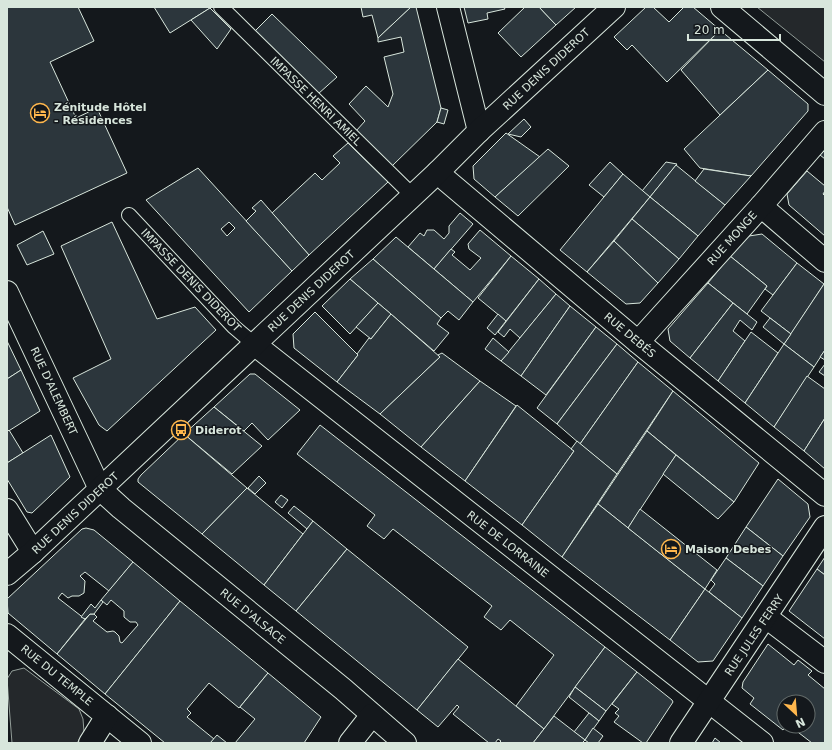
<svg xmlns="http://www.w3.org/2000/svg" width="832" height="750" font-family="'DejaVu Sans',sans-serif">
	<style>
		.parking { fill: #24282b; stroke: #939e99 }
		.building { fill: #2c363c; stroke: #d8e6dc; fill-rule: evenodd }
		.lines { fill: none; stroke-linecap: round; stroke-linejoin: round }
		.service-casing { stroke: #d8e6dc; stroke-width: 16 }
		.minor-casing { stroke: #d8e6dc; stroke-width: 24 }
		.tertiary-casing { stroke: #d8e6dc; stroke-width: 24 }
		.service { stroke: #14181c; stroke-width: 14 }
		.minor { stroke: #14181c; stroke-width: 22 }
		.tertiary { stroke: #14181c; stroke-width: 22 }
		.labels { text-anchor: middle; stroke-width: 3; stroke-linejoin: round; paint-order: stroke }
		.street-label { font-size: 11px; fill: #d8e6dc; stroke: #14181c }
		.poi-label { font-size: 11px; font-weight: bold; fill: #d8e6dc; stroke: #14181c; text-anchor: start }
	</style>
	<rect width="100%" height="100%" fill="#14181c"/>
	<g class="parking">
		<path d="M 757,7 L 825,7 L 825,62 Z"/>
		<path d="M 24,668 L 79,709 L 83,719 L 84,732 L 77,743 L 12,743 L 7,679 L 12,671 Z"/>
	</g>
	<g class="building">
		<path d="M 7,7 L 78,7 L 94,41 L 50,62 L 76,118 L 97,108 L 127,173 L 15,225 L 7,207 Z"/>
		<path d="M 154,7 L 208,7 L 210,8 L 170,33 Z"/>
		<path d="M 361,7 L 410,7 L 410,8 L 378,38 L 372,15 L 363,17 Z"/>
		<path d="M 411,7 L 416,7 L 441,108 L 437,122 L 392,166 L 356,131 L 365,121 L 349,104 L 366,86 L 388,107 L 393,94 L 384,57 L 404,52 L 401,37 L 378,42 L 378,38 Z"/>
		<path d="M 464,7 L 504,7 L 505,9 L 487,13 L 488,19 L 468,23 Z"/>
		<path d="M 525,7 L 539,7 L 556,25 L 521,57 L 498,33 Z"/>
		<path d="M 539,7 L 576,7 L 556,25 Z"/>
		<path d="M 646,7 L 653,7 L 669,22 L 684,7 L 693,7 L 720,30 L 667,82 L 632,45 L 627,50 L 614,37 Z"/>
		<path d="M 210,8 L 231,29 L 217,49 L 191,20 Z"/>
		<path d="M 272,14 L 337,77 L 318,94 L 255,31 Z"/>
		<path d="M 720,30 L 768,70 L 720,115 L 681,70 Z"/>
		<path d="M 768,70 L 808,104 L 808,111 L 751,176 L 700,168 L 684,149 Z"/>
		<path d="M 441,108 L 448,110 L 444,124 L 437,122 Z"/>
		<path d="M 524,119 L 531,127 L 521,137 L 508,134 Z"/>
		<path d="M 506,133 L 540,157 L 495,197 L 474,179 L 473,166 Z"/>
		<path d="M 348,143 L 388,182 L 309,255 L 272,213 L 315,173 L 322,180 L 340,163 L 333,156 Z"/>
		<path d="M 548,149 L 569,166 L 518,216 L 495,197 Z"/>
		<path d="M 825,150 L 825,159 L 820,155 Z"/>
		<path d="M 610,162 L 623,174 L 604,197 L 589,185 Z"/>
		<path d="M 666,162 L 677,164 L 650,197 L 642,191 Z"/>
		<path d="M 676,165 L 725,205 L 698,236 L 650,197 Z"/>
		<path d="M 198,168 L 292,271 L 249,312 L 146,200 ZM 229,222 L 235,228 L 227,236 L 221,229 Z"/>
		<path d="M 704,169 L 751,176 L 725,205 L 695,181 Z"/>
		<path d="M 807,171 L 825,186 L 825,191 L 823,194 L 825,196 L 825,236 L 789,205 L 787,194 Z"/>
		<path d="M 623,174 L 650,197 L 587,272 L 560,250 Z"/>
		<path d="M 650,197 L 698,236 L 679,259 L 632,219 Z"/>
		<path d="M 261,200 L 309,255 L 292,271 L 246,221 L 256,211 L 252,208 Z"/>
		<path d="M 460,213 L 473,224 L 434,269 L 408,247 L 420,233 L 424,236 L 427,230 L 434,230 L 444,239 L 449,233 L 449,226 Z"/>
		<path d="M 632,219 L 679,259 L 658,283 L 614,241 Z"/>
		<path d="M 112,222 L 157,319 L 195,307 L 216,330 L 107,431 L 99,425 L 73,378 L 111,359 L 61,246 Z"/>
		<path d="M 480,230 L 511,256 L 473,302 L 434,269 L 451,249 L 455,252 L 452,255 L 470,270 L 481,258 L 469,249 L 468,244 Z"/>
		<path d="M 43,231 L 54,254 L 27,265 L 17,245 Z"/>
		<path d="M 762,234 L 797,263 L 773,295 L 765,289 L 767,286 L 730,256 L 749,236 Z"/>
		<path d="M 396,237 L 473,302 L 459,320 L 448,311 L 441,318 L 373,259 Z"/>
		<path d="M 614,241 L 658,283 L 640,303 L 626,304 L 587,272 Z"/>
		<path d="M 511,256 L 539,279 L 506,321 L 478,298 Z"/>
		<path d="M 730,256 L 767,286 L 747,314 L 708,283 Z"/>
		<path d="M 373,259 L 441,318 L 437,324 L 449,333 L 434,351 L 350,279 Z"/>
		<path d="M 797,263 L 824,284 L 791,334 L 761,311 Z"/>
		<path d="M 350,279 L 378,303 L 350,334 L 322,306 Z"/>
		<path d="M 539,279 L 556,294 L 520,338 L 510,329 L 504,337 L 498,332 Z"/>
		<path d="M 708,283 L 733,303 L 690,358 L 670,341 L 668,329 Z"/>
		<path d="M 824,284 L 825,285 L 825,350 L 814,367 L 784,344 Z"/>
		<path d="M 556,294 L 570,306 L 521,376 L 501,361 Z"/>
		<path d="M 378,303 L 391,314 L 371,339 L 356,327 Z"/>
		<path d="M 733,303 L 757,322 L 752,330 L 740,320 L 733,331 L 745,341 L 718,381 L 690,358 Z"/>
		<path d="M 570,306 L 596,327 L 546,395 L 521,376 Z"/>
		<path d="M 315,312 L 358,355 L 337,382 L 294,348 L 293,334 Z"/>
		<path d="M 391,314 L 440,357 L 380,414 L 337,382 L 358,355 L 357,354 L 369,338 L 371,339 Z"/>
		<path d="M 498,314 L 506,321 L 495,335 L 487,328 Z"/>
		<path d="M 770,318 L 791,334 L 784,344 L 763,327 Z"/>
		<path d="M 596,327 L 617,344 L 557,424 L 537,408 Z"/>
		<path d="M 751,332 L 778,353 L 745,403 L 718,381 Z"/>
		<path d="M 493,338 L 509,352 L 501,361 L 485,349 Z"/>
		<path d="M 7,341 L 21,370 L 7,379 Z"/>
		<path d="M 617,344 L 638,362 L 580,444 L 557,424 Z"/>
		<path d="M 784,344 L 814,367 L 774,427 L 745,403 Z"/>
		<path d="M 825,350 L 825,360 L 820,357 Z"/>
		<path d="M 442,353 L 480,381 L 421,447 L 380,414 L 440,357 L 438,355 Z"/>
		<path d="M 638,362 L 673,391 L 617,474 L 580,444 Z"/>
		<path d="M 825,364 L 825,376 L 819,372 Z"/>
		<path d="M 21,370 L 40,411 L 7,432 L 7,379 Z"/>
		<path d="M 250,374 L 255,374 L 300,410 L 268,440 L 252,423 L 244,431 L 214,407 Z"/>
		<path d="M 807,376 L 825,389 L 825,418 L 804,451 L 774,427 Z"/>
		<path d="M 480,381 L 516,406 L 465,481 L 421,447 Z"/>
		<path d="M 673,391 L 759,463 L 734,502 L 647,431 Z"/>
		<path d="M 517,405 L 574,451 L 522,525 L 465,481 Z"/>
		<path d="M 214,407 L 262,446 L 232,474 L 184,434 Z"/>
		<path d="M 825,418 L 825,469 L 804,451 Z"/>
		<path d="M 320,425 L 605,647 L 544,729 L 516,706 L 554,655 L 510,620 L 501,630 L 484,617 L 492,606 L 393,529 L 384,539 L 367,526 L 375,515 L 297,454 Z"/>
		<path d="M 9,430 L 23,453 L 7,463 L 7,432 Z"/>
		<path d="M 647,431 L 676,455 L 628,528 L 598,504 Z"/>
		<path d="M 184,434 L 247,488 L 202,534 L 138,482 L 138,479 L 141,475 Z"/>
		<path d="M 51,435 L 70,477 L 32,513 L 27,512 L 7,479 L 7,463 Z"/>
		<path d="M 577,441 L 617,474 L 562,557 L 522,525 L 574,451 L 571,449 Z"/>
		<path d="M 676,455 L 734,502 L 718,519 L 663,474 Z"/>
		<path d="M 259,476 L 266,483 L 255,494 L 248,488 Z"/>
		<path d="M 778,479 L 808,504 L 810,517 L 783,556 L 746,527 Z"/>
		<path d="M 247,488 L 303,534 L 264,585 L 202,534 Z"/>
		<path d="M 281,495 L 288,500 L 282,508 L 275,502 Z"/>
		<path d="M 598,504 L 705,589 L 670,640 L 562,557 Z"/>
		<path d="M 294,506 L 313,521 L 307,529 L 288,513 Z"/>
		<path d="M 640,509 L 717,570 L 705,589 L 628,528 Z"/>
		<path d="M 313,521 L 347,549 L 296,611 L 264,585 Z"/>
		<path d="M 746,527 L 783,556 L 763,586 L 726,558 Z"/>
		<path d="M 86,528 L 94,530 L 133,562 L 109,591 L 85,572 L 80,576 L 85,581 L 84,593 L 79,596 L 72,596 L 68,598 L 62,593 L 58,598 L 85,619 L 57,654 L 8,613 L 7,599 L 82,529 Z"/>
		<path d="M 347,549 L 468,647 L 417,710 L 296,611 Z"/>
		<path d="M 825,557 L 825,575 L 817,569 Z"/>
		<path d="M 726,558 L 763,586 L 742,618 L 709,592 L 715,584 L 711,580 Z"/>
		<path d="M 133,562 L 180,601 L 105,694 L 57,654 L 90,614 L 94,614 L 97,617 L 93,621 L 107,632 L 113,631 L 115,632 L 119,636 L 120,642 L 122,643 L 138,625 L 136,622 L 130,622 L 124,617 L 124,611 L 111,600 L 107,605 L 101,600 Z"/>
		<path d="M 817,569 L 825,575 L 825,639 L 789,611 Z"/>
		<path d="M 705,589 L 742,618 L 713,661 L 698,662 L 670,640 Z"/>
		<path d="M 101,600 L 103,602 L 94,614 L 90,614 L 85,619 L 81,617 L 91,604 L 95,608 Z"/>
		<path d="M 180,601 L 268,673 L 239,708 L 209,683 L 187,709 L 191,713 L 187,717 L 214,739 L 210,743 L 165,743 L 105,694 Z"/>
		<path d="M 768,644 L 794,665 L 798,660 L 812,671 L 808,675 L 825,689 L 825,743 L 812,743 L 790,726 L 808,726 L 808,702 L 784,702 L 784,726 L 786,726 L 783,730 L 750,704 L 754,698 L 742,688 L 743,682 Z"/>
		<path d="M 605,647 L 637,672 L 606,711 L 575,687 Z"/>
		<path d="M 458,659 L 544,729 L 533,743 L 499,743 L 501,741 L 498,739 L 495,743 L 489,743 L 453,714 L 459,707 L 457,705 L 438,727 L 417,710 Z"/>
		<path d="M 637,672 L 672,700 L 673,702 L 646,743 L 643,743 L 614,722 L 619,716 L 615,713 L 619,709 L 612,704 Z"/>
		<path d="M 268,673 L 321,717 L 304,743 L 235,743 L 255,719 L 240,707 Z"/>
		<path d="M 575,687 L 606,711 L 599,721 L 569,697 Z"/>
		<path d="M 589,713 L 599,721 L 585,740 L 574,732 Z"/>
		<path d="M 554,716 L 585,740 L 582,743 L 533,743 Z"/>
		<path d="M 593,728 L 603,736 L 598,743 L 589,743 L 585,740 Z"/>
		<path d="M 217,735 L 227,743 L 210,743 Z"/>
		<path d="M 715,738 L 721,743 L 712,743 Z"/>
	</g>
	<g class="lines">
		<g class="service-casing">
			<g id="service">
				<path d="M 221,7 L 412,195"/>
				<path d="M 129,215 L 234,327 L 254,344"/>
			</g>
		</g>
		<g class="minor-casing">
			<g id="minor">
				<path d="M 448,7 L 479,131"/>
				<path d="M 722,7 L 825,94"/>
				<path d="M 438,172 L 446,180 L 638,342 L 825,495"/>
				<path d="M 761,206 L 825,261"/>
				<path d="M 7,292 L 100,489 L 121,508 L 343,689 L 405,743"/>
				<path d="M 638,342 L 761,206 L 825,132"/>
				<path d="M 254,344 L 762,743"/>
				<path d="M 7,510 L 33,552"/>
				<path d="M 766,617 L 825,662"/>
				<path d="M 7,635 L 140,743"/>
				<path d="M 90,743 L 107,716"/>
				<path d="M 350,743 L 372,715"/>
				<path d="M 681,743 L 825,527"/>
			</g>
		</g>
		<g class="tertiary-casing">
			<path id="tertiary" d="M 7,574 L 33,552 L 438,172 L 479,131 L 614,7"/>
		</g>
		<use href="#service" class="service"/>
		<use href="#minor" class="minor"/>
		<use href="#tertiary" class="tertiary"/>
	</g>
	<defs>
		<g id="hotel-ring" transform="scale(1)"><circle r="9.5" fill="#14181c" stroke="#ffb74d" stroke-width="1.5"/><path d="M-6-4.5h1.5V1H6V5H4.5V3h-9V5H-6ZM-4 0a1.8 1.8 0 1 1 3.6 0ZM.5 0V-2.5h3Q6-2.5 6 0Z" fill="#ffb74d"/></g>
		<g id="bus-ring" transform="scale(1)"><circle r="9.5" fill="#14181c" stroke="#ffb74d" stroke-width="1.5"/><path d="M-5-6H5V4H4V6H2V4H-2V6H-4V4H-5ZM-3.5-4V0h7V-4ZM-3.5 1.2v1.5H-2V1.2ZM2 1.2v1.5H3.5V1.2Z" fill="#ffb74d"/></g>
	</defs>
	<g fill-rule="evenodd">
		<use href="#hotel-ring" x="40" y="113"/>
		<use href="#bus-ring" x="181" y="430"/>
		<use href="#hotel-ring" x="671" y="549"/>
	</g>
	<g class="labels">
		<g class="street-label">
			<text transform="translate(546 69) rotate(-43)" y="4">RUE DENIS DIDEROT</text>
			<text transform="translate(316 101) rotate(44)" y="4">IMPASSE HENRI AMIEL</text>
			<text transform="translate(732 238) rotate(-48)" y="4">RUE MONGE</text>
			<text transform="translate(191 280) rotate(46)" y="4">IMPASSE DENIS DIDEROT</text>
			<text transform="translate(311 291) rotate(-43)" y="4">RUE DENIS DIDEROT</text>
			<text transform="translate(630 335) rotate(40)" y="4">RUE DEBÉS</text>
			<text transform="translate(54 391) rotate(65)" y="4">RUE D'ALEMBERT</text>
			<text transform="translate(75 513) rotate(-43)" y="4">RUE DENIS DIDEROT</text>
			<text transform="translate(508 544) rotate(38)" y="4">RUE DE LORRAINE</text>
			<text transform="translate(253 616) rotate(39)" y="4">RUE D'ALSACE</text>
			<text transform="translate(754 635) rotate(-56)" y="4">RUE JULES FERRY</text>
			<text transform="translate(57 675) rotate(39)" y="4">RUE DU TEMPLE</text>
		</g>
		<g class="poi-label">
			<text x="54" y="111">Zénitude Hôtel<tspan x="54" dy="13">- Résidences</tspan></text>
			<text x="195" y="434">Diderot</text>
			<text x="685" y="553">Maison Debes</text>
		</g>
	</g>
	<rect width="832" height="750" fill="none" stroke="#d8e6dc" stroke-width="16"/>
	<g transform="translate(796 714) rotate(154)"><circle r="19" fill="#14181c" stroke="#626a69"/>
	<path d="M0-3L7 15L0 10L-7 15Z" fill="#ffb74d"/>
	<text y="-6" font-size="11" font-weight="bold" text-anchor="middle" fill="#d8e6dc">N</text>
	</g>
	<path d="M688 34v6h92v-6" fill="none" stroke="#d8e6dc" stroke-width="2"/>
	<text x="694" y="34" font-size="12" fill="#d8e6dc" stroke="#14181c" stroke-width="3" paint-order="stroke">20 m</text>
</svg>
